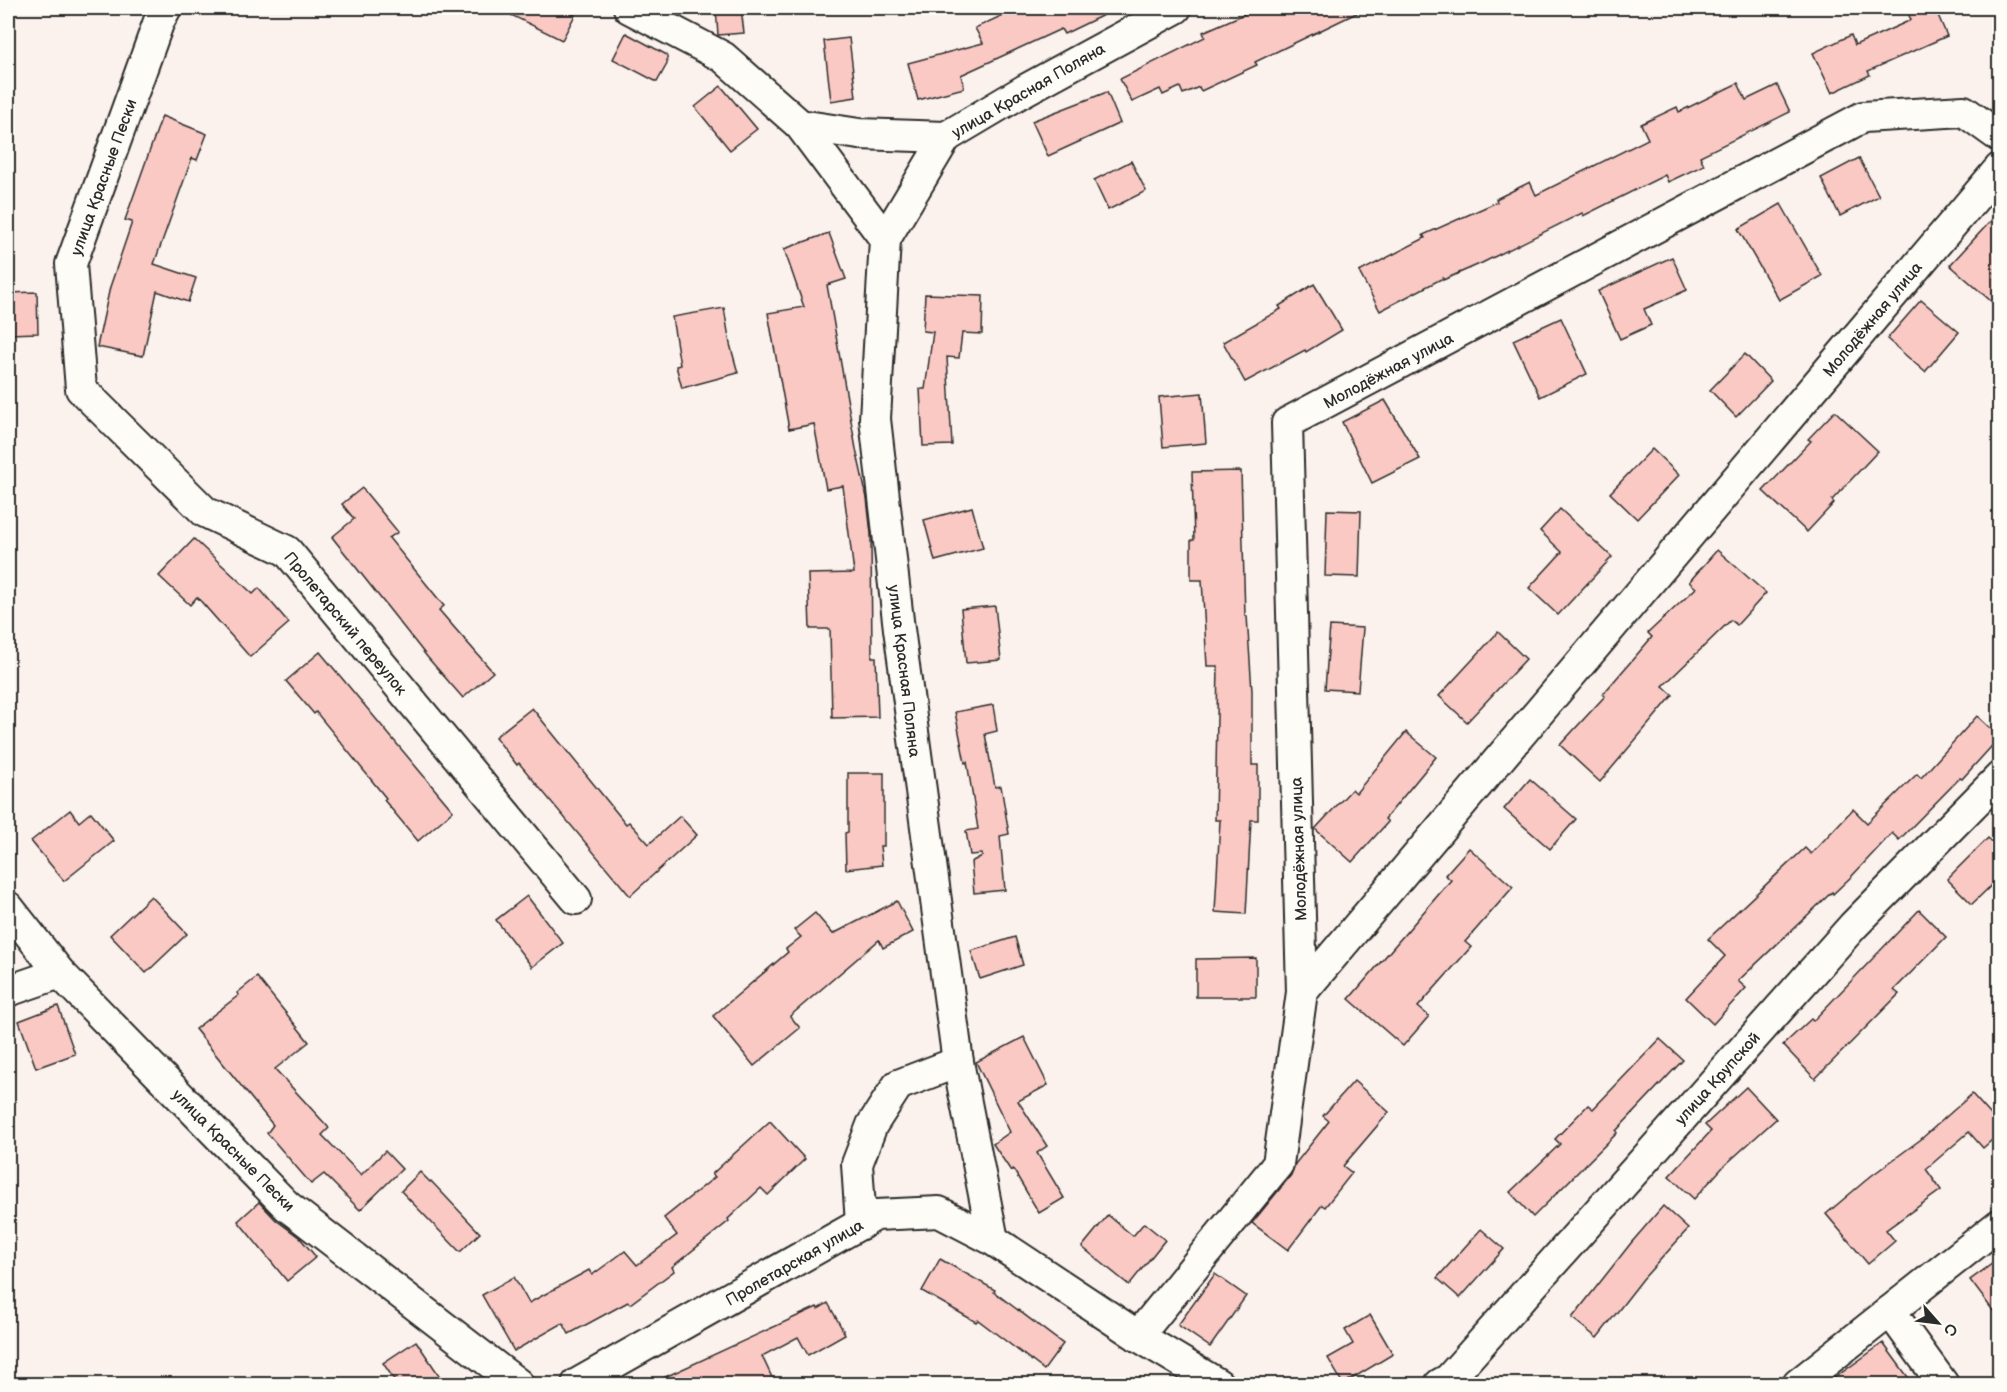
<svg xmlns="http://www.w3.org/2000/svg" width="2007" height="1392" font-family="'Balsamiq Sans',sans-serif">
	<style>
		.building { fill: #fac9c3; stroke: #2b2b2b; stroke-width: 1.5 }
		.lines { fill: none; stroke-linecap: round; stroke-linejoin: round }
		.minor-casing { stroke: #2b2b2b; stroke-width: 34 }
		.minor { stroke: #fdfcf7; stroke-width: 30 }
		.labels { text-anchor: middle; stroke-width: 4.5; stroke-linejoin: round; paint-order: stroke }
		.street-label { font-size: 16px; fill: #2b2b2b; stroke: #fdfcf7 }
	</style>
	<rect width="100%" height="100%" fill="#fcf2ed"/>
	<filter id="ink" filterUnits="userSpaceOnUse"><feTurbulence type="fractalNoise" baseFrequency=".0167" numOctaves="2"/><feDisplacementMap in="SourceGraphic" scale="12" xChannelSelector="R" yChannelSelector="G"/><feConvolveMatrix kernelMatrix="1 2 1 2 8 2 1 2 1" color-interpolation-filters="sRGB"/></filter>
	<g filter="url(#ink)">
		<g class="building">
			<path d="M 497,8 L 561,8 L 575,15 L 562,40 Z"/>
			<path d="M 716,8 L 741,8 L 744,33 L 718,35 Z"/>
			<path d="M 1018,8 L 1118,8 L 1064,34 L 1061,29 L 961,75 L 964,88 L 918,100 L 908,63 L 983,43 L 975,28 Z"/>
			<path d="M 1258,8 L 1367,8 L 1255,62 L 1257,65 L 1201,91 L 1199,87 L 1183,94 L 1180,87 L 1163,95 L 1160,89 L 1132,102 L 1120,79 L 1205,37 L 1203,32 Z"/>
			<path d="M 1906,8 L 1935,8 L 1947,36 L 1868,71 L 1870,75 L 1832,93 L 1813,53 L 1851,35 L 1855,45 L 1911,20 Z"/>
			<path d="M 626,33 L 667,55 L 667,64 L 657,82 L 613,59 Z"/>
			<path d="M 849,38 L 856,97 L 831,101 L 824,41 Z"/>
			<path d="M 1738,83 L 1746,100 L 1777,85 L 1790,112 L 1700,156 L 1704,165 L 1668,182 L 1665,175 L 1583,216 L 1582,213 L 1482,263 L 1443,280 L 1443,278 L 1380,311 L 1359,272 L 1425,238 L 1423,235 L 1497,202 L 1496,199 L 1530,182 L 1536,195 L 1648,139 L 1641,124 L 1677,107 L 1679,112 Z"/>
			<path d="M 721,86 L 757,129 L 730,150 L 695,107 Z"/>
			<path d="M 1107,92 L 1120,123 L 1048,156 L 1032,121 Z"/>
			<path d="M 162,116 L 207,134 L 197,160 L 192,158 L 154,264 L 196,278 L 188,302 L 157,291 L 143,356 L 97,347 L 110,287 L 132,222 L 125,220 Z"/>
			<path d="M 1859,158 L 1879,196 L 1840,216 L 1821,178 Z"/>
			<path d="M 1131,161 L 1146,191 L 1108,210 L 1094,180 Z"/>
			<path d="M 1781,204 L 1822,276 L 1779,300 L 1738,229 Z"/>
			<path d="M 2000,211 L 2000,309 L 1950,265 Z"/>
			<path d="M 829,233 L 846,279 L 827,285 L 856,449 L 867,498 L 871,534 L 872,657 L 876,657 L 878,717 L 832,718 L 830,629 L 810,629 L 808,574 L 854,573 L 843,486 L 826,489 L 814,424 L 789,429 L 768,313 L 804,307 L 784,249 Z"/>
			<path d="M 1672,257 L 1687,290 L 1644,309 L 1651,325 L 1620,339 L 1598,291 Z"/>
			<path d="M 1314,284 L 1342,330 L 1306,352 L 1305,350 L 1245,382 L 1223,342 L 1281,309 L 1279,306 Z"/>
			<path d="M 37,292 L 38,333 L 8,334 L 8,293 Z"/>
			<path d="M 925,294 L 983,296 L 982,334 L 962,333 L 959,358 L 947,357 L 952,445 L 923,446 L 920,389 L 925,389 L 933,332 L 923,331 Z"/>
			<path d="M 1921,300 L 1959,332 L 1925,372 L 1887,339 Z"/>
			<path d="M 724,308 L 730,344 L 738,373 L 682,388 L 676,366 L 680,365 L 672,317 Z"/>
			<path d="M 1561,318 L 1587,374 L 1540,397 L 1513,340 Z"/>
			<path d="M 1745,354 L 1771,381 L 1736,417 L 1710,390 Z"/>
			<path d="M 1202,393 L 1206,443 L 1163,447 L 1159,397 Z"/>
			<path d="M 1385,400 L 1420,459 L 1372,483 L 1342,422 Z"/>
			<path d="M 1835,411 L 1878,451 L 1832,500 L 1834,503 L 1807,532 L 1763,491 L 1811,441 L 1808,439 Z"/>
			<path d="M 1652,449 L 1679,475 L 1637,519 L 1610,493 Z"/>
			<path d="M 1241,471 L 1245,616 L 1247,616 L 1252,691 L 1252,765 L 1258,765 L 1258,820 L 1251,820 L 1246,914 L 1215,912 L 1220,820 L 1215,820 L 1218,666 L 1207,666 L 1202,580 L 1191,580 L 1191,540 L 1194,540 L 1192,472 Z"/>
			<path d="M 362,488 L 398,532 L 389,538 L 444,606 L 439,610 L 493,672 L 463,698 L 428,658 L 332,537 L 354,519 L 342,504 Z"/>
			<path d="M 972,507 L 983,548 L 935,561 L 924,520 Z"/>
			<path d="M 1560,509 L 1612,557 L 1558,615 L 1529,588 L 1562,552 L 1540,531 Z"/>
			<path d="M 1327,510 L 1361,511 L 1359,577 L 1325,576 Z"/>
			<path d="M 194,539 L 253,594 L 259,588 L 289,623 L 250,657 L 197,597 L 190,605 L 159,576 Z"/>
			<path d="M 1717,550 L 1766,593 L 1737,625 L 1731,620 L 1663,686 L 1673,695 L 1600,782 L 1560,745 L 1605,696 L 1603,694 L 1652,637 L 1648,633 L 1696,588 L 1689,582 Z"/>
			<path d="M 995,606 L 1001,660 L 966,663 L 961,609 Z"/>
			<path d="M 1330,626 L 1363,628 L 1358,691 L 1325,689 Z"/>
			<path d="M 1498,632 L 1526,659 L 1467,722 L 1439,696 Z"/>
			<path d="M 320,652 L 453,811 L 418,841 L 384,800 L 386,798 L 316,712 L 314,714 L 286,681 Z"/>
			<path d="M 993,705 L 997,731 L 985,734 L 995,787 L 1001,786 L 1009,834 L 1000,836 L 1005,890 L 974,893 L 971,862 L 982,856 L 982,854 L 970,855 L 966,831 L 978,829 L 967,762 L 965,763 L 955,712 Z"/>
			<path d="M 532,708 L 626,824 L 629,822 L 649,844 L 680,816 L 697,835 L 630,896 L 519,763 L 517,765 L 495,737 Z"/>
			<path d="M 1977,716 L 2000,737 L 1962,779 L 1960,778 L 1899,840 L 1892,833 L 1852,876 L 1833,894 L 1832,892 L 1738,981 L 1746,988 L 1713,1024 L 1686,998 L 1725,956 L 1708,939 L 1805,848 L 1811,854 L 1853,809 L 1867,823 L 1917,774 L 1921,778 Z"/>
			<path d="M 1406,732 L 1436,757 L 1385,819 L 1388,822 L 1352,862 L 1315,829 L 1352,789 L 1356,793 Z"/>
			<path d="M 848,773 L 884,773 L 884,846 L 880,846 L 882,865 L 846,869 L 845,833 L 848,832 Z"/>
			<path d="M 1530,779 L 1576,819 L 1550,849 L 1504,809 Z"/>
			<path d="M 70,810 L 79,822 L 91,812 L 114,841 L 64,881 L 31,841 Z"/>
			<path d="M 1988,838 L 2000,850 L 2000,877 L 1972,904 L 1947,879 Z"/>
			<path d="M 1469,848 L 1513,887 L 1465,942 L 1471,947 L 1418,1007 L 1429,1016 L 1403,1046 L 1349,999 L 1451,880 L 1445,875 Z"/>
			<path d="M 151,896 L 187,934 L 146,973 L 110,935 Z"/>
			<path d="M 527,896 L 563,943 L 532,967 L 496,920 Z"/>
			<path d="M 897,901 L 913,932 L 883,948 L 879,940 L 790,1016 L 800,1028 L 754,1066 L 713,1016 L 788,952 L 786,949 L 801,937 L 794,930 L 815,913 L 833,934 Z"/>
			<path d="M 1919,910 L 1946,937 L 1894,990 L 1899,994 L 1815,1079 L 1783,1045 L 1811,1019 L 1813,1021 Z"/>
			<path d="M 1015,937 L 1023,965 L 980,979 L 971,951 Z"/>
			<path d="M 1256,958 L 1256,997 L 1196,997 L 1196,959 Z"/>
			<path d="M 257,977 L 309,1042 L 275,1069 L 329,1128 L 322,1135 L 361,1175 L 385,1151 L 402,1169 L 360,1210 L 324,1174 L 311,1184 L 267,1133 L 273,1125 L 195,1029 L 239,995 L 237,993 Z"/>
			<path d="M 58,1006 L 75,1054 L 36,1068 L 19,1021 Z"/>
			<path d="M 1024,1037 L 1048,1085 L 1018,1101 L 1047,1146 L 1037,1153 L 1064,1198 L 1039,1213 L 1013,1169 L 1011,1171 L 993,1144 L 1010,1132 L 976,1062 Z"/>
			<path d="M 1660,1039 L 1683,1060 L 1616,1131 L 1617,1133 L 1533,1217 L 1510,1192 L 1560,1144 L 1555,1139 L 1588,1105 L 1593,1109 Z"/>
			<path d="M 1354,1081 L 1389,1112 L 1343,1166 L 1352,1173 L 1325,1207 L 1322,1205 L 1288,1250 L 1252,1223 L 1291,1175 L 1295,1164 L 1329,1121 L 1323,1116 Z"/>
			<path d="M 1746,1087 L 1776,1119 L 1724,1166 L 1694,1199 L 1669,1176 L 1711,1131 L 1705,1125 Z"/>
			<path d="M 1972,1094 L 2000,1125 L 2000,1133 L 1983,1148 L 1969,1132 L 1926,1169 L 1941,1190 L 1886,1230 L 1895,1241 L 1868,1264 L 1826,1214 L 1871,1176 L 1920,1140 Z"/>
			<path d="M 770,1121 L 805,1159 L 768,1195 L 761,1188 L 728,1219 L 729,1221 L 672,1267 L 674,1271 L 630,1304 L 628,1302 L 569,1334 L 563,1323 L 514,1351 L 482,1295 L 514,1277 L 529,1303 L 589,1270 L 592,1275 L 625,1251 L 637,1265 L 677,1235 L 664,1218 L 715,1177 L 712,1174 Z"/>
			<path d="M 420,1172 L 430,1182 L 431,1181 L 480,1233 L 460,1252 L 401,1191 Z"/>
			<path d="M 259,1202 L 276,1220 L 300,1238 L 316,1257 L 287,1281 L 238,1221 Z"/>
			<path d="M 1663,1206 L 1688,1229 L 1643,1279 L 1597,1338 L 1572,1318 L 1631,1243 Z"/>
			<path d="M 1108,1215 L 1133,1236 L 1144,1223 L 1165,1240 L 1129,1285 L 1082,1247 Z"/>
			<path d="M 1481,1229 L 1504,1249 L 1460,1298 L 1437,1278 Z"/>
			<path d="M 2000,1258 L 2000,1320 L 1970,1280 Z"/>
			<path d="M 940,1259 L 995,1290 L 994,1292 L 1063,1344 L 1044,1370 L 978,1320 L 976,1322 L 922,1291 Z"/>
			<path d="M 1215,1274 L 1246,1296 L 1210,1347 L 1178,1325 Z"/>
			<path d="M 828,1303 L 845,1334 L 808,1355 L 798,1337 L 762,1356 L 775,1384 L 650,1384 L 817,1307 L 818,1309 Z"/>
			<path d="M 1370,1315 L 1393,1354 L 1343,1384 L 1328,1358 L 1353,1344 L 1345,1330 Z"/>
			<path d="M 416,1341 L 445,1384 L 397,1384 L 383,1363 Z"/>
			<path d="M 1883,1343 L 1913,1384 L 1826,1384 Z"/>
		</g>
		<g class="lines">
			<g class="minor-casing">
				<g id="minor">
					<path d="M 166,8 L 159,21 L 71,264 L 81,389 L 205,512 L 287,551 L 576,899"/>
					<path d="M 629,8 L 723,57 L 800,125 L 859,134 L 946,137 L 1025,90 L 1176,8"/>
					<path d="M 800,125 L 885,239 L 875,419 L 899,629 L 958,1062 L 993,1240"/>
					<path d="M 885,239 L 946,137"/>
					<path d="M 8,907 L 60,973 L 287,1206 L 518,1384"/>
					<path d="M 8,991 L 60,973"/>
					<path d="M 1302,992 L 1287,423 L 1863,117 L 1964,111 L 2000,137"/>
					<path d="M 861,1224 L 857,1164 L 872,1125 L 898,1085 L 958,1062"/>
					<path d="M 1138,1336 L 1278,1164 L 1302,992 L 2000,168"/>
					<path d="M 577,1384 L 876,1215 L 939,1212 L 993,1240 L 1138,1336 L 1218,1384"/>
					<path d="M 1440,1384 L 1449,1379 L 1853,926 L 2000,777"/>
					<path d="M 1798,1384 L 1890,1311"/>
					<path d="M 1943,1384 L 1890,1311 L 2000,1224"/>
				</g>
			</g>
			<use href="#minor" class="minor"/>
		</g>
	</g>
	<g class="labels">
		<g class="street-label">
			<text transform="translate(1028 90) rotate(-30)" y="6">улица Красная Поляна</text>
			<text transform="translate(103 177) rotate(-70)" y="6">улица Красные Пески</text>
			<text transform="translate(1872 319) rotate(-50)" y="6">Молодёжная улица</text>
			<text transform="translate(1388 370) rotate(-28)" y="6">Молодёжная улица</text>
			<text transform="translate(346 623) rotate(50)" y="6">Пролетарский переулок</text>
			<text transform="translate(905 671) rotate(83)" y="6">улица Красная Поляна</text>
			<text transform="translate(1298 849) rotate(-92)" y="6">Молодёжная улица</text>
			<text transform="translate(1717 1078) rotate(-48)" y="6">улица Крупской</text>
			<text transform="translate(234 1150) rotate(45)" y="6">улица Красные Пески</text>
			<text transform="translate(794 1262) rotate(-30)" y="6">Пролетарская улица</text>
		</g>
	</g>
	<rect width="2007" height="1392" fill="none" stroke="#fdfcf7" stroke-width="30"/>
	<rect x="15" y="15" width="1977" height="1362" fill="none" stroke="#2b2b2b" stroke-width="2" filter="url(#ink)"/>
	<g transform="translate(1938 1323) rotate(118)" stroke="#fdfcf7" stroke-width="4.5" paint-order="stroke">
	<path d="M0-4.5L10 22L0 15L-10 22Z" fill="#2b2b2b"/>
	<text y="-9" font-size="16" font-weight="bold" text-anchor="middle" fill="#2b2b2b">С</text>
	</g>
</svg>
